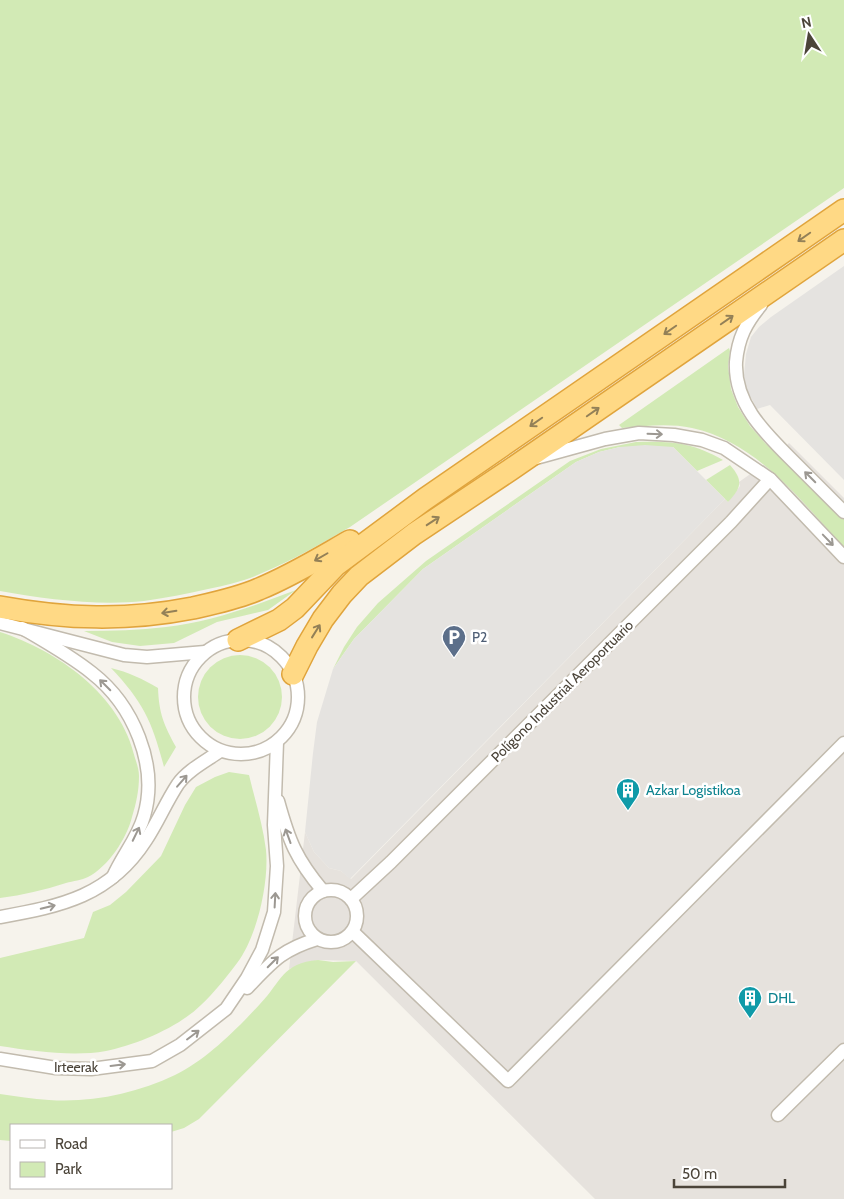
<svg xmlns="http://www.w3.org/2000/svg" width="844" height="1199" font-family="Cabin,sans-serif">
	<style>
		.industrial { fill: #e6e2dd }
		.green { fill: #d2eab5 }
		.parking { fill: #e5e3e0 }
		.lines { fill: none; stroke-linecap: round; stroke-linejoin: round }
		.minor-casing { stroke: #c2bbae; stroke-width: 15 }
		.trunk-casing { stroke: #e0a43c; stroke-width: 24 }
		.minor { stroke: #fff; stroke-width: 12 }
		.trunk { stroke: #ffd985; stroke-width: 21 }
		.oneway { stroke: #938057 }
		.oneway2 { stroke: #9c9892 }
		.labels { text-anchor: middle; stroke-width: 5; stroke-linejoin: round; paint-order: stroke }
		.service-label { font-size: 14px; fill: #4e5e75; stroke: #fff; text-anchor: start }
		.street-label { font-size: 14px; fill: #4b4439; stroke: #fff }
		.culture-label { font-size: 14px; fill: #0d838f; stroke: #fff; text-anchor: start }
	</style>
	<rect width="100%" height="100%" fill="#f6f3ec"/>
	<path class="industrial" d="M 789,443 L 844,498 L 844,1199 L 595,1199 L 356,961 L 318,960 L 289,969 L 305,832 L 314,852 L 329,868 L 341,871 L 351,879 L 725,499 L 728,502 L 740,486 L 739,482 L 777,455 Z"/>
	<g class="green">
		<path d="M 0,0 L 844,0 L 844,188 L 350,527 C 321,544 293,560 262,573 C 245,581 226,585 208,589 C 187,594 165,598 144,601 C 98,606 45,599 0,591 Z"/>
		<path d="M 729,348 L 730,351 L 728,366 L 731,389 L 738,407 L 750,426 L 765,443 L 844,519 L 844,547 C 801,501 757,442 692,428 C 669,423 645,426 622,428 L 619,425 Z"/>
		<path d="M 636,442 C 672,441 691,442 723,460 L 697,471 L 673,447 L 620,447 L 599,452 L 576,462 L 423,569 L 354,639 L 333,669 L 344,647 L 357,627 L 378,603 L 426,561 L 570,461 L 601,449 Z"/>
		<path d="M 730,465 C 744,481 741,488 728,502 L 706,480 Z"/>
		<path d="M 296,590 L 268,610 L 217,622 L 174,643 L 140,646 L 112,642 L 84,631 C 112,631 139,630 166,627 C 210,622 254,606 296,590 Z"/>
		<path d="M 0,632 C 58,651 121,695 135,758 C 137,764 139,770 139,776 C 139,791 136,804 132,817 C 127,838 108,867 88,877 C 82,880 73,881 66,883 C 44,890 23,895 0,898 Z"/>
		<circle cx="240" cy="697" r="42"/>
		<path d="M 111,668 C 128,672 143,679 158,688 C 159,714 164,725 176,747 L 164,767 C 152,721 143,702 111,668 Z"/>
		<path d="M 229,772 L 249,775 C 255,800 263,825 266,850 C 269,881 258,932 240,959 C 230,973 213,994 201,1005 C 179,1027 136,1045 106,1051 C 73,1057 33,1051 0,1046 L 0,958 L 84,938 L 93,912 L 110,905 L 126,892 L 161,856 L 185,805 L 196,787 L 215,777 Z"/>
		<path d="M 318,960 L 333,962 L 356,961 L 199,1119 L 184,1128 L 171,1132 L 171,1125 L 11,1125 L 11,1141 L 0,1140 L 0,1094 C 16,1096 33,1099 49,1100 C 92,1103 137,1093 175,1075 C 206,1060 237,1029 260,1004 C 282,981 282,963 318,960 Z"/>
	</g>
	<g class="parking">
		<path d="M 844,266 L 844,480 L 770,405 L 757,409 L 745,386 L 744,375 L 746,354 L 751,337 L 759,327 L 771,317 Z"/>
		<path d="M 645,445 L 673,447 L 725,499 L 350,879 L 341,871 L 329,868 L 314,852 L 305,832 L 313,753 L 317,722 L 333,669 L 354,639 L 423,569 L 576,462 L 599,452 L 620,447 Z"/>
	</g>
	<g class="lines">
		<g class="minor-casing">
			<g id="minor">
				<path d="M 761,305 C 746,323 738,338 736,362 C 734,404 765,433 793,461 C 810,478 827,495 844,512"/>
				<path d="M 536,458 L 605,439 L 639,433 L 674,435 L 702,440 L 724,448 L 770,479 L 844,557"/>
				<path d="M 0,623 L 124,655 L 147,657 L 205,652"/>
				<path d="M 22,628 C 46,642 71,656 92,673 C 133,705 159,765 144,816 C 138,838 122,856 113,877"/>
				<circle cx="241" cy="697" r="57"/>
				<path d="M 278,801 C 289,841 296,859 323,891"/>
				<circle cx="331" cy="916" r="26"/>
				<path d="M 351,899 L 391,862 L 731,522 L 770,479"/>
				<path d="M 0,917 C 62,906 110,896 146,840 C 158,822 166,802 178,784 C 188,770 206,761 220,751"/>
				<path d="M 353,932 L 508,1081 L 844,743"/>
				<path d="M 247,988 C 272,962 281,950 317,939"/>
				<path d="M 0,1059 L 56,1068 L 91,1069 L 152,1061 L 180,1045 L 226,1009 L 247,978 L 262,950 L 274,912 L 277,866 L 274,825 L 277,742"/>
				<path d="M 778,1115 L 844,1050"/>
			</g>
		</g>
		<g class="trunk-casing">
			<g id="trunk">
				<path d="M 0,607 C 66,619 127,621 193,608 C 215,603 239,598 259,589 C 291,576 320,558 350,541"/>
				<path d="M 238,640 L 279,620 L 295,608 L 336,565 L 425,499 L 844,210"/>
				<path d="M 293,674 L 307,646 L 323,619 L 342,594 L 359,576 L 414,534 L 510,470 L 844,240"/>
			</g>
		</g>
		<use href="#minor" class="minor"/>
		<use href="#trunk" class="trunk"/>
	</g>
	<defs><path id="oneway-shaft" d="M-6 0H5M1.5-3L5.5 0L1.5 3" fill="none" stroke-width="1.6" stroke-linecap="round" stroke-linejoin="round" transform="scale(1.25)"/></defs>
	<g class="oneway">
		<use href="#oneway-shaft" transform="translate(804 237) rotate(145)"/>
		<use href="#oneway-shaft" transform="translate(727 320) rotate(-35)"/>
		<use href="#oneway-shaft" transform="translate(670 330) rotate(145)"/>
		<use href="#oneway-shaft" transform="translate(593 412) rotate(-35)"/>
		<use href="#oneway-shaft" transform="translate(536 422) rotate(145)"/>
		<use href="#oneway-shaft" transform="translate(433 521) rotate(-33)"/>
		<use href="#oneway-shaft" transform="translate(321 557) rotate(150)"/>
		<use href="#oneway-shaft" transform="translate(169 612) rotate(171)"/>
		<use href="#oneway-shaft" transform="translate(316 631) rotate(-58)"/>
	</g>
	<g class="oneway2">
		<use href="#oneway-shaft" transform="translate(655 434) rotate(2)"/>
		<use href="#oneway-shaft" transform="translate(810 477) rotate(-135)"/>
		<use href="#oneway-shaft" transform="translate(828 540) rotate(46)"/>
		<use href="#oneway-shaft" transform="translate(105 685) rotate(-135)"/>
		<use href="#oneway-shaft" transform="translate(182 781) rotate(-49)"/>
		<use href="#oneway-shaft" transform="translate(136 834) rotate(-64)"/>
		<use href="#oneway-shaft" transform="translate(288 836) rotate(-110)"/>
		<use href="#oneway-shaft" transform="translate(275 900) rotate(-87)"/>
		<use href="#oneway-shaft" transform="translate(48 907) rotate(-14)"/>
		<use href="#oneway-shaft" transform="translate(273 962) rotate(-45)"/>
		<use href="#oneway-shaft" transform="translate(193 1035) rotate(-37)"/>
		<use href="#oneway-shaft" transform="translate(118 1065) rotate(-7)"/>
	</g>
	<defs>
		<g id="parking-pin" transform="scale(1.25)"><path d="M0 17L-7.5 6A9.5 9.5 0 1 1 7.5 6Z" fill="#5c6f8a" stroke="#fff"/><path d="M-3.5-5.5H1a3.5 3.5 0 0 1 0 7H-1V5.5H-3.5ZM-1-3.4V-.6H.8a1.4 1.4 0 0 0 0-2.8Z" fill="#fff"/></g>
		<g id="building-pin" transform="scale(1.25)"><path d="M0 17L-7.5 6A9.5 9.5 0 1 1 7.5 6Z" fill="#0f9aa8" stroke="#fff"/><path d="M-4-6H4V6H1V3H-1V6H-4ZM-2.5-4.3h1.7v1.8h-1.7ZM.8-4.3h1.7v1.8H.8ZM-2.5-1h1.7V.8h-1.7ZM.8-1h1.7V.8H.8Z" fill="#fff"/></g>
	</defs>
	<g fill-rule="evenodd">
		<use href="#parking-pin" x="454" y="637"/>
		<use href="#building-pin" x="628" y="790"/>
		<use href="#building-pin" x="750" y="998"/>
	</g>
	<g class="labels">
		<g class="service-label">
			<text x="472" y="642">P2</text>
		</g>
		<g class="street-label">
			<text transform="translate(562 691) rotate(-45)" y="5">Polígono Industrial Aeroportuario</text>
			<text x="76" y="1072">Irteerak</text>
		</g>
		<g class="culture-label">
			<text x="646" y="795">Azkar Logistikoa</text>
			<text x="768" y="1003">DHL</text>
		</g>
	</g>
	<rect x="10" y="1124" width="162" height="65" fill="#ffffff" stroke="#b7b4b0"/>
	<rect x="20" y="1140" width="25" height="8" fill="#ffffff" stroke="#b7b4b0"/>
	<text x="55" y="1149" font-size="15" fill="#4b4439">Road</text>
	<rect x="20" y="1162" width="25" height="15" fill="#d2eab5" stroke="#b7b4b0"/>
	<text x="55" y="1174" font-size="15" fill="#4b4439">Park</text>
	<g transform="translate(809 35) rotate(348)" stroke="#ffffff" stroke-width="4" paint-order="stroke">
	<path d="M0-4L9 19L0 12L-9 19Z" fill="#4b4439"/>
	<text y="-8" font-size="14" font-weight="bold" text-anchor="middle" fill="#4b4439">N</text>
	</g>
	<path d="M674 1179v8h111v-8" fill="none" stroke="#4b4439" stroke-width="2.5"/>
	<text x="682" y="1179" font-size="15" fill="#4b4439" stroke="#ffffff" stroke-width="4" paint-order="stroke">50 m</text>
</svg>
